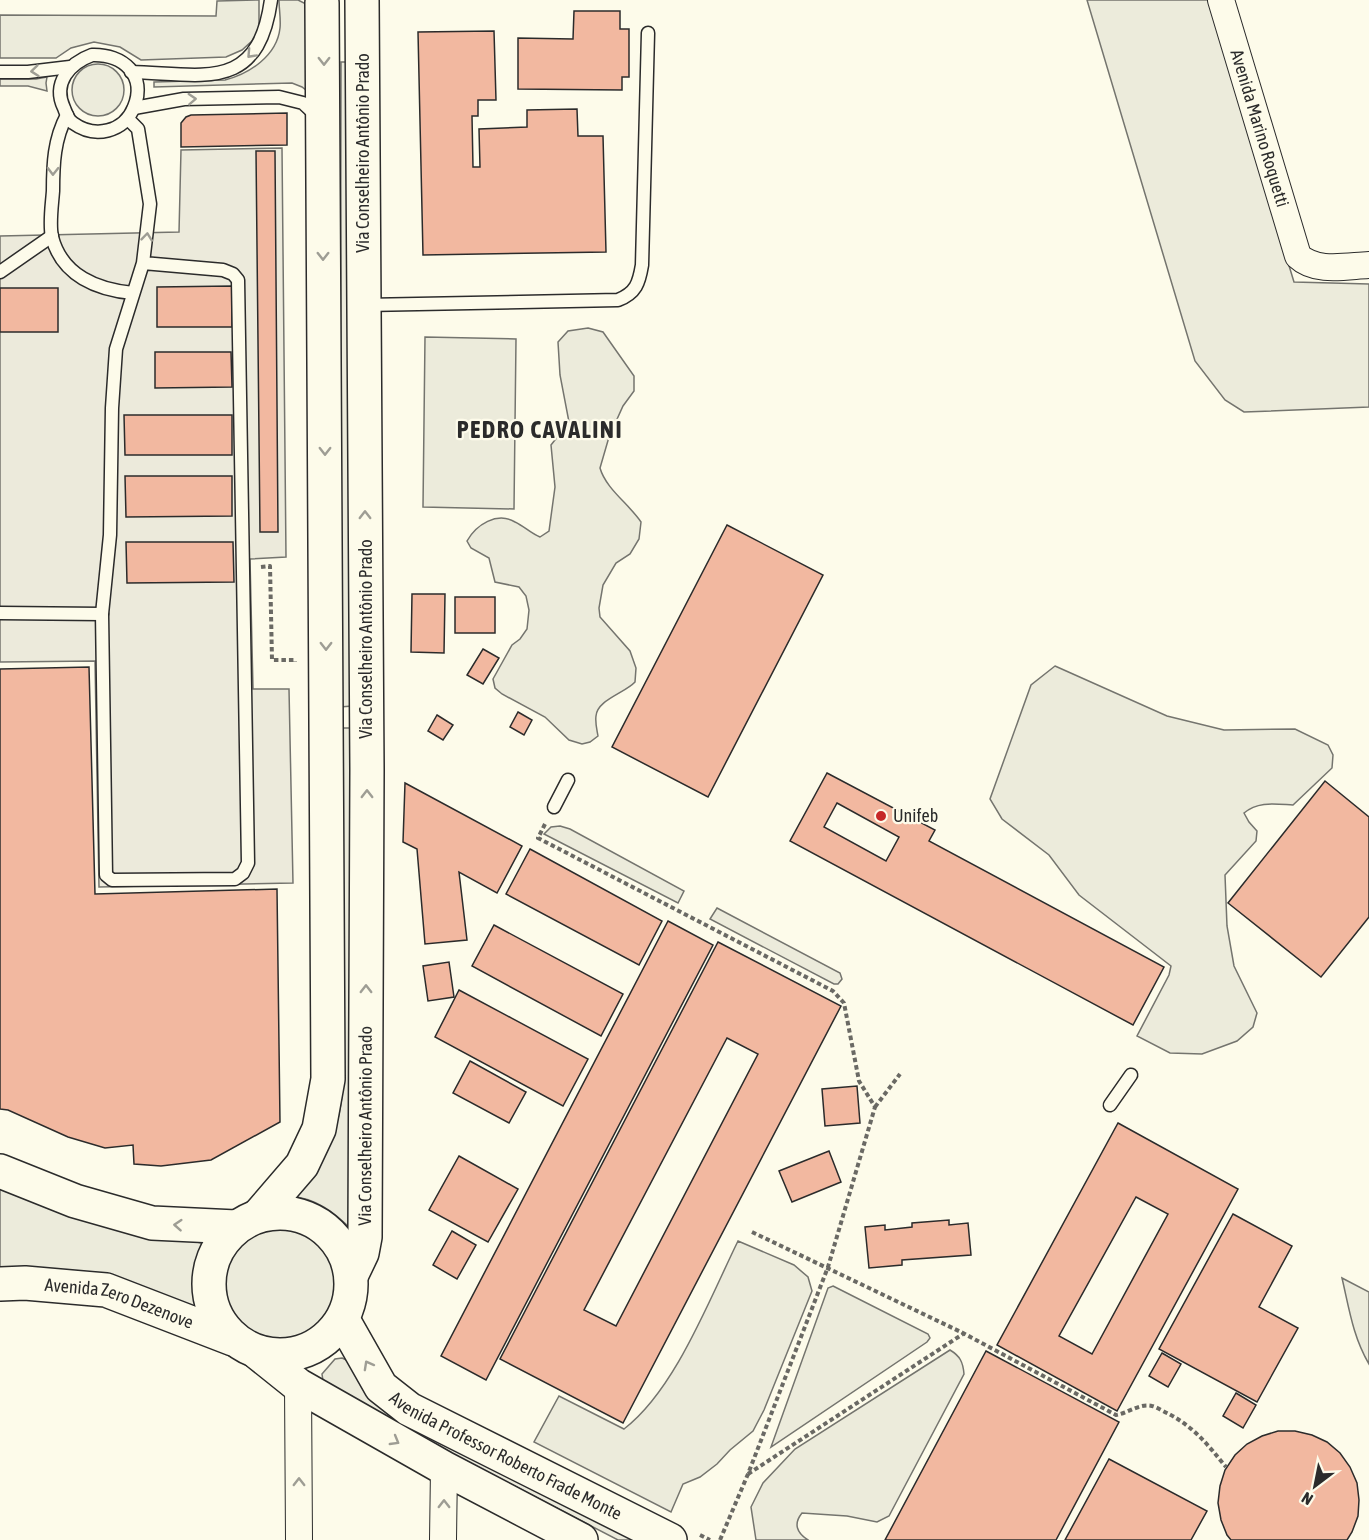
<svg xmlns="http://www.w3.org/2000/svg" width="1369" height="1540" font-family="'Asap Condensed',sans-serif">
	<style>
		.green { fill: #ecebdb; stroke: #74746e; stroke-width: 1.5 }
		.parking { fill: #eceadb; stroke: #74746e; stroke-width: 1.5 }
		.building { fill: #f2b8a0; stroke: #2b2b2b; stroke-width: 1.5; fill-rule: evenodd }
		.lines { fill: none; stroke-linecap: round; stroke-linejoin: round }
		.service-casing { stroke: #2b2b2b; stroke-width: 15 }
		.minor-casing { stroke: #2b2b2b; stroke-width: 28 }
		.secondary-casing { stroke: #2b2b2b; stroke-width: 36 }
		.path { stroke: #6a6964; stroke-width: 4; stroke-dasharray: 4.5 3; stroke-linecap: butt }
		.service { stroke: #fdfbea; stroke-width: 12 }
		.minor { stroke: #fdfbea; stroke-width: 26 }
		.secondary { stroke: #fdfbea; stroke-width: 33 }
		.oneway { stroke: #9e9d94 }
		.poi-dot { fill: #c62828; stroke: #fdfbea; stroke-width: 2 }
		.labels { text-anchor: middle; stroke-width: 4.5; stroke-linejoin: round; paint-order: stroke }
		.street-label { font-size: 18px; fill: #2b2b2b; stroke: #fdfbea }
		.poi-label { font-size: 18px; fill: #2b2b2b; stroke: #fdfbea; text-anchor: start }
		.district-label { font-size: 24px; font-weight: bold; letter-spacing: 1.5px; fill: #2b2b2b; stroke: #fdfbea }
	</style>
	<rect width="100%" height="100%" fill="#fdfbea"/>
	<g class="green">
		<path d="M 259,0 L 259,30 L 253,40 L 242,50 L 226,57 L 141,60 L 120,47 L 94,42 L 71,48 L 56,58 L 0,58 L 0,15 L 216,16 L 217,1 Z"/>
		<path d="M 279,0 L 298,0 L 310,6 L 311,94 L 302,87 L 292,83 L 154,87 L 154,82 L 225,80 C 249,74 277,56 280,28 C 281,19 279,9 279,0 Z"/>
		<path d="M 1087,0 L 1208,0 L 1294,282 L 1369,284 L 1369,407 L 1244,412 L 1225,400 L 1195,361 Z"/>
		<path d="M 341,62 L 353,62 L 352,706 L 340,707 Z"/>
		<circle cx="98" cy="90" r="26"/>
		<path d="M 47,77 L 46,83 L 47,91 L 28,86 L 0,86 L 0,79 L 36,79 Z"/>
		<path d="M 588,328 L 603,332 L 634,376 L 634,391 L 623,406 L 609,437 L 600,468 C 606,489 629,504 641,522 L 639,539 L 630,554 L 616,563 L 603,585 L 599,608 L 600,617 L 630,651 L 636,668 L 635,682 C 625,693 597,700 596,716 C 595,723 597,730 598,736 L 590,742 L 582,744 L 569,740 L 545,717 L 502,694 L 495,688 L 493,679 L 512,645 L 520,639 L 527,629 L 529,610 L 526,596 L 519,587 L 495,582 L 489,558 L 471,548 L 467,541 C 476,525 497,511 515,522 C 524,526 530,533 540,537 L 549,531 L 555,487 L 551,445 L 569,422 L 560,375 L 558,342 L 568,331 Z"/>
		<path d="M 425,337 L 516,339 L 514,509 L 423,507 Z"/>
		<path d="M 1055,666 L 1167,716 L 1224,730 L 1295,729 L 1328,745 L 1333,755 L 1332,768 L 1293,805 C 1275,804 1258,801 1244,813 L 1249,822 L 1257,831 L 1256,841 L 1225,875 L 1227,926 L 1234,966 L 1257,1013 L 1253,1027 L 1237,1041 L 1202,1054 L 1170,1053 L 1137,1036 L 1169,975 L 1171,966 L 1079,895 L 1049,855 L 1002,819 L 990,799 L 1031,685 Z"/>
		<path d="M 340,728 L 351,728 L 353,1231 C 334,1212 316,1198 289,1196 C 300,1182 316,1168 325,1152 C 339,1127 342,1102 344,1075 Z"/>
		<path d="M 560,826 L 570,829 L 684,891 L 678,903 L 544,834 L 551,827 Z"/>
		<path d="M 717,908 L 840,973 L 842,979 L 838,984 L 834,984 L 710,919 Z"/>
		<path d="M 0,1184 L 183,1239 L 206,1244 C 191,1274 190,1282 201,1314 L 0,1274 Z"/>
		<circle cx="281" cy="1286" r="58"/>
		<path d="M 738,1241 L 794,1265 L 808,1277 L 812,1291 L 764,1410 L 753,1431 L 730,1450 L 717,1464 L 700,1477 L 683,1484 L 671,1512 L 534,1442 L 559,1396 L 624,1429 C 675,1390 709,1300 738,1241 Z"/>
		<path d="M 1342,1278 L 1369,1292 L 1369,1364 C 1353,1337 1349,1308 1342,1278 Z"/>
		<path d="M 833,1286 L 928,1334 L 930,1338 L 927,1342 L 771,1447 L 828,1288 Z"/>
		<path d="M 950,1350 C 960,1356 963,1362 964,1374 L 889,1516 L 877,1522 L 847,1516 L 802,1513 C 793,1524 797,1533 808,1540 L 756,1540 L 751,1507 L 763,1483 L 795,1449 Z"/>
		<path d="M 342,1358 L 351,1362 L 643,1540 L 618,1540 L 330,1390 L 323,1381 L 322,1374 L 335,1359 Z"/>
	</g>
	<path class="parking" d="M 282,148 L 286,557 L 250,559 L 253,689 L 289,689 L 293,883 L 99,887 L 95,661 L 0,662 L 0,236 L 179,232 L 181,150 Z"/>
	<g class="building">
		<path d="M 574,11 L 620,11 L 620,29 L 629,29 L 629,77 L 622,77 L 622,90 L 518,89 L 518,38 L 573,39 Z"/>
		<path d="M 494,31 L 496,100 L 478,100 L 478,116 L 472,116 L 473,167 L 480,167 L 479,129 L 527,127 L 527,110 L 577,109 L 578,136 L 603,136 L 606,252 L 423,255 L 418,32 Z"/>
		<path d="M 287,113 L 287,145 L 181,147 L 181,123 L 186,117 L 191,115 Z"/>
		<path d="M 256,151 L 275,151 L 278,532 L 260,532 Z"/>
		<path d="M 232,286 L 232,327 L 157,327 L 157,287 Z"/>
		<rect x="0" y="288" width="58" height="44"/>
		<path d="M 155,352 L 231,352 L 232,387 L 155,388 Z"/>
		<path d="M 124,415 L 232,415 L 232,455 L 125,455 Z"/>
		<path d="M 125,476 L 232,476 L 232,516 L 126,517 Z"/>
		<path d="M 727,525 L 823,575 L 708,797 L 612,747 Z"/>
		<path d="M 126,542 L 233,542 L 234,582 L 127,583 Z"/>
		<path d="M 412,594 L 445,594 L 444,653 L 411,652 Z"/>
		<rect x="455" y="597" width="40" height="36"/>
		<path d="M 483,649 L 499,658 L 483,684 L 467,675 Z"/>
		<path d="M 89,667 L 95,894 L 277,889 L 280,1122 L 211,1160 L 161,1166 L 134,1164 L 133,1145 L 105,1148 L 68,1137 L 8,1110 L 0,1109 L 0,669 Z"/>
		<path d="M 518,712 L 532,720 L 524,735 L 510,727 Z"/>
		<path d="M 437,715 L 453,725 L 443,740 L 428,731 Z"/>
		<path d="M 827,773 L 935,830 L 929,841 L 1164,967 L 1133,1025 L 790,841 ZM 837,803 L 899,837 L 886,861 L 824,827 Z"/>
		<path d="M 1325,781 L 1369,817 L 1369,917 L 1321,977 L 1228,903 Z"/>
		<path d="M 405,783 L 522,846 L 497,893 L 459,872 L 467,940 L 425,944 L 417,849 L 403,842 Z"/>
		<path d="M 530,849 L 662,921 L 639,965 L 506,894 Z"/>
		<path d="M 668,921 L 713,945 L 486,1380 L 441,1356 Z"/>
		<path d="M 494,925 L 623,994 L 601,1036 L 472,966 Z"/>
		<path d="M 718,942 L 841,1006 L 623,1423 L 500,1359 ZM 727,1038 L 758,1054 L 616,1326 L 584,1310 Z"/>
		<path d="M 449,962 L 454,997 L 428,1001 L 423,966 Z"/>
		<path d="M 459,990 L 588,1059 L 563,1106 L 435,1037 Z"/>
		<path d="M 470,1061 L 526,1092 L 509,1123 L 453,1093 Z"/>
		<path d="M 857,1086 L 860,1123 L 825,1126 L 822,1089 Z"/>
		<path d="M 1118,1123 L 1238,1189 L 1117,1411 L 997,1345 ZM 1136,1197 L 1168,1214 L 1092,1354 L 1059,1336 Z"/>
		<path d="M 829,1151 L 841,1182 L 792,1202 L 779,1171 Z"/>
		<path d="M 459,1156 L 518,1189 L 488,1242 L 429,1210 Z"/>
		<path d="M 1233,1214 L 1292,1246 L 1259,1307 L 1298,1328 L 1257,1402 L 1159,1349 Z"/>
		<path d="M 949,1220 L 949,1225 L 968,1223 L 971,1255 L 902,1260 L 902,1265 L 869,1268 L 865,1227 L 885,1225 L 885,1230 L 912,1227 L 912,1223 Z"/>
		<path d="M 452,1231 L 476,1245 L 457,1279 L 433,1265 Z"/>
		<path d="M 986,1351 L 1119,1422 L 1056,1540 L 885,1540 Z"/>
		<path d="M 1162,1353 L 1181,1364 L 1168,1387 L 1149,1376 Z"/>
		<path d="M 1236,1393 L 1256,1405 L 1243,1428 L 1223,1416 Z"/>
		<path d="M 1278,1431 L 1295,1431 L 1312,1435 L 1327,1442 L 1340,1453 L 1350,1467 L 1357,1483 L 1359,1500 L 1358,1516 L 1352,1532 L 1347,1540 L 1231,1540 L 1227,1535 L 1221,1520 L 1218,1503 L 1220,1486 L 1225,1470 L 1235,1455 L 1247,1444 L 1262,1436 Z"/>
		<path d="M 1109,1459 L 1207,1511 L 1191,1540 L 1065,1540 Z"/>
	</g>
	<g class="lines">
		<g class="service-casing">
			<g id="service">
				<path d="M 92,55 C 123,54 147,75 134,107 C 124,132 95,139 73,123 C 68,120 66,113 64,108 C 52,83 70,63 92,55 Z"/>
				<path d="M 0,72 L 28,72 L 70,67"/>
				<path d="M 131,72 C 204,74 258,93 271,0"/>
				<path d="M 134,108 L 184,99 L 279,97 L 303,103 L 318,117"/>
				<path d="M 67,115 C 54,139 53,164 53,191 C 52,205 49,224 52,237 C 62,276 98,290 133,293"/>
				<path d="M 128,119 L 138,129 L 150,204 L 143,263 L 116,349 L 112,408 L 110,535 L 102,614 L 106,875 L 112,880 L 235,879 L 243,873 L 248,863 L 238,280 L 233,274 L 223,270 L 143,263"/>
				<path d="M 0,272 L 52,236"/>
				<path d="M 365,305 L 618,300 C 636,293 639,283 642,265 L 648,33"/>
				<path d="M 0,613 L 102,614"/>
				<path d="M 554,807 L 568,780"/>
				<path d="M 1110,1105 L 1131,1075"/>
			</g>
		</g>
		<g class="minor-casing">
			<g id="minor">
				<path id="s1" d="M 1221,0 L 1298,256 C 1316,273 1346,266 1369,265"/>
				<path d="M 298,1385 L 299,1540"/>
				<path d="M 443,1540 L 444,1468"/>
			</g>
		</g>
		<g class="secondary-casing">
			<g id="secondary">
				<path d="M 0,1171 L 75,1201 L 152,1223 L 236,1227"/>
				<circle cx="280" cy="1284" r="71"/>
				<path d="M 259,1215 L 302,1165 L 319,1129 L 328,1079 L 322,3"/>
				<path id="s2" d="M 351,1276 L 362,1253 L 365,1237 L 367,770 L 362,0"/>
				<path id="s3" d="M 0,1284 L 25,1283 L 106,1290 L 233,1339"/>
				<path id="s4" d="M 343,1320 L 381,1387 L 409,1409 L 670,1540"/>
				<path d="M 258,1353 L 298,1385 L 444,1468 L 581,1540"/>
			</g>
		</g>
		<g class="path">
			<path d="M 261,567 L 270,566 L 272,660 L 295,660 L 295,662"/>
			<path d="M 545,824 L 538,838 L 833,991 L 844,1003 L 859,1081 L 875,1107 L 828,1267 L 748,1474 L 720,1540"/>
			<path d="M 875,1107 L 900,1074"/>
			<path d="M 752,1232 L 963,1333 L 1116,1415 C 1128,1413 1140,1403 1152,1406 C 1157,1407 1164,1412 1169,1414 C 1195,1428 1208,1445 1226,1467"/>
			<path d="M 748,1474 L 963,1334"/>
			<path d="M 700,1535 L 710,1540"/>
		</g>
		<use href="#service" class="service"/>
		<use href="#minor" class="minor"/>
		<use href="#secondary" class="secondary"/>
	</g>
	<defs><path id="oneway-chevron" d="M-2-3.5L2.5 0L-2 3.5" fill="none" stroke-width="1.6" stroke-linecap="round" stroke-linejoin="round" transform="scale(1.5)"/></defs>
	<g class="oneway">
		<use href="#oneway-chevron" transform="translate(251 54) rotate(133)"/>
		<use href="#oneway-chevron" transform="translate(324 61) rotate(90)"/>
		<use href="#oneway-chevron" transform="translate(35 71) rotate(174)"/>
		<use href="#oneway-chevron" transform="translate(192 99) rotate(-3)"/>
		<use href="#oneway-chevron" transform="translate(53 171) rotate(91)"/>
		<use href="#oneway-chevron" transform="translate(147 237) rotate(-84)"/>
		<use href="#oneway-chevron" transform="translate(323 256) rotate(90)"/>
		<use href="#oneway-chevron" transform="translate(325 451) rotate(90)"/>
		<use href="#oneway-chevron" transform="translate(365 515) rotate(-90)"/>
		<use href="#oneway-chevron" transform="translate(326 646) rotate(90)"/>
		<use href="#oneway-chevron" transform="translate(367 794) rotate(-90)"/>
		<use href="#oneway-chevron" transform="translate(366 989) rotate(-90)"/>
		<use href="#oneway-chevron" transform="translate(178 1225) rotate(-176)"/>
		<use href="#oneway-chevron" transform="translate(368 1365) rotate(-119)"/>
		<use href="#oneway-chevron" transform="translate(395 1441) rotate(30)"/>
		<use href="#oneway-chevron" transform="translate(299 1482) rotate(-90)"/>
		<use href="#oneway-chevron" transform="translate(444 1504) rotate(-90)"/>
	</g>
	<circle class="poi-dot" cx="881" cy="816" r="6"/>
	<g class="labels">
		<g class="street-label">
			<text dy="6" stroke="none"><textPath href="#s1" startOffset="134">Avenida Marino Roquetti</textPath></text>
			<text transform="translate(363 153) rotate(-90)" y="6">Via Conselheiro Antônio Prado</text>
			<text transform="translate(366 639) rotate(-90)" y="6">Via Conselheiro Antônio Prado</text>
			<text dy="6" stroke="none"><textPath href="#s2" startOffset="153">Via Conselheiro Antônio Prado</textPath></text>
			<text dy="6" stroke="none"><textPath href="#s3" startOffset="122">Avenida Zero Dezenove</textPath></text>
			<text dy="6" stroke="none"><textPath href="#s4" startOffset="220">Avenida Professor Roberto Frade Monte</textPath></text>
		</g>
		<g class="poi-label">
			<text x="893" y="822">Unifeb</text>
		</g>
		<g class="district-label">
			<text x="540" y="438">PEDRO CAVALINI</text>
		</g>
	</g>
	<g transform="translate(1315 1486) rotate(212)" stroke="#fdfbea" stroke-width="4.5" paint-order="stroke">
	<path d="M0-4.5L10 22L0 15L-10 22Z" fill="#2b2b2b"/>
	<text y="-9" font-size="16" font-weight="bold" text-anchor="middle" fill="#2b2b2b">N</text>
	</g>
</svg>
